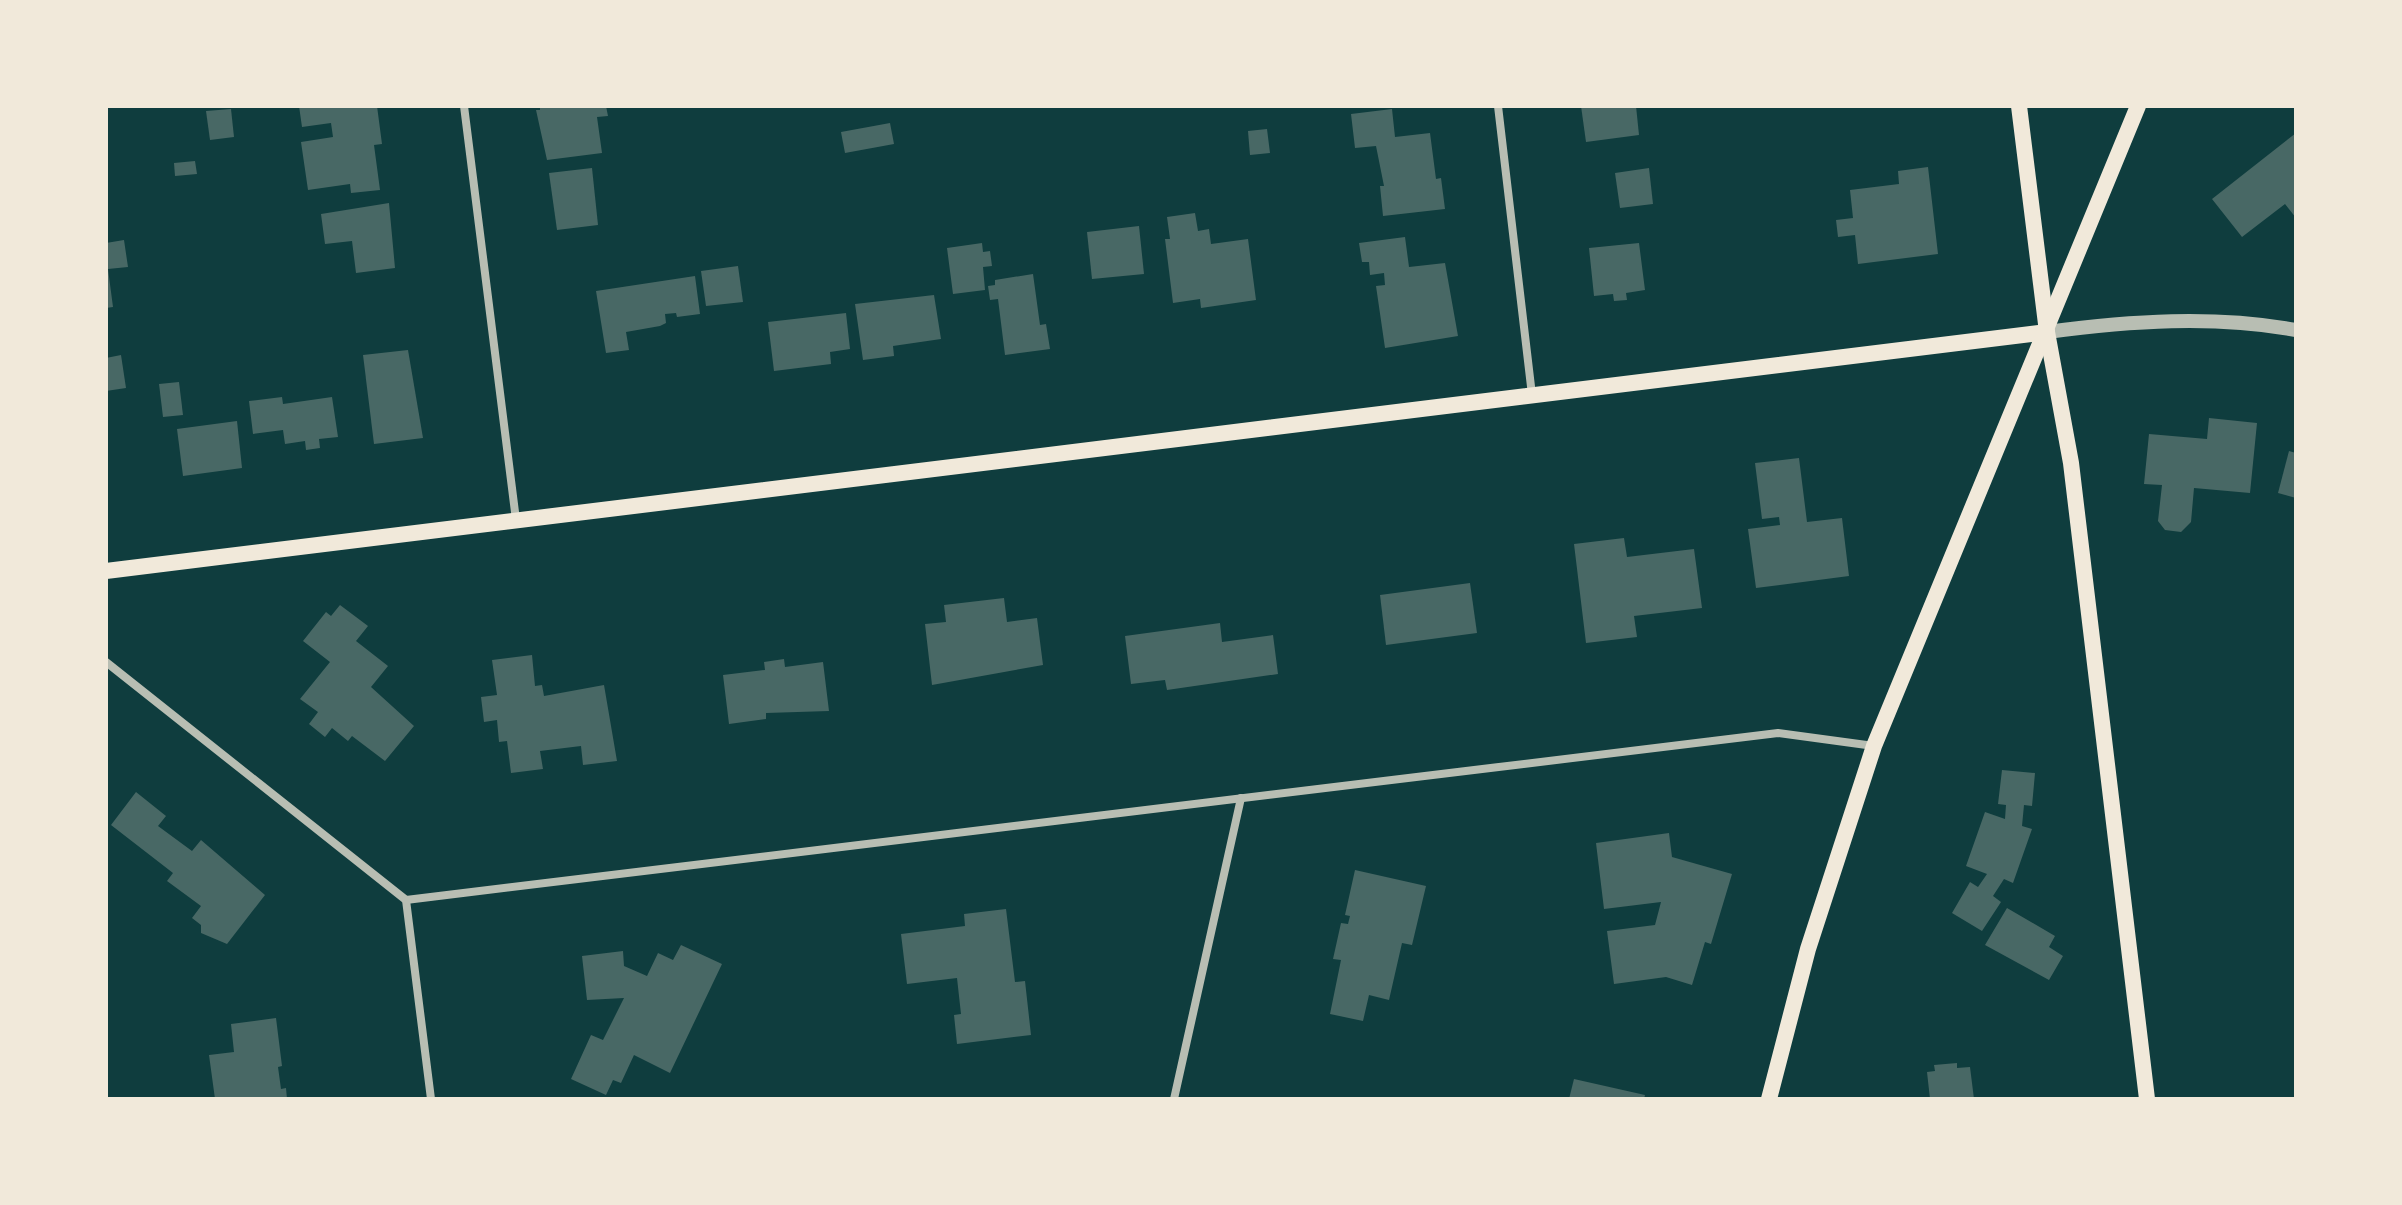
<svg xmlns="http://www.w3.org/2000/svg" width="2402" height="1205" font-family="Raleway,sans-serif">
	<style>
		.building { fill: #486865 }
		.lines { fill: none; stroke-linecap: round; stroke-linejoin: round }
		.minor { stroke: #b8beb3; stroke-width: 8 }
		.tertiary { stroke: #b8beb3; stroke-width: 14 }
		.secondary { stroke: #f1e9da; stroke-width: 16 }
	</style>
	<rect width="100%" height="100%" fill="#0f3d3e"/>
	<g class="building">
		<path d="M 299,106 L 377,106 L 382,144 L 374,145 L 380,190 L 351,193 L 350,184 L 308,190 L 301,142 L 333,137 L 331,123 L 302,127 Z"/>
		<path d="M 540,106 L 606,106 L 608,116 L 597,117 L 602,153 L 547,160 L 536,110 L 540,110 Z"/>
		<path d="M 1581,106 L 1636,106 L 1639,135 L 1586,142 Z"/>
		<path d="M 231,109 L 234,137 L 210,140 L 206,111 Z"/>
		<path d="M 1392,109 L 1395,137 L 1430,133 L 1436,179 L 1441,178 L 1445,209 L 1383,216 L 1380,186 L 1384,186 L 1376,146 L 1355,148 L 1351,114 Z"/>
		<path d="M 890,123 L 894,144 L 845,153 L 841,132 Z"/>
		<path d="M 1267,129 L 1270,153 L 1250,155 L 1248,131 Z"/>
		<path d="M 2296,133 L 2296,218 L 2285,204 L 2242,237 L 2212,199 Z"/>
		<path d="M 195,161 L 197,174 L 175,176 L 174,163 Z"/>
		<path d="M 1928,167 L 1938,254 L 1858,264 L 1855,235 L 1838,237 L 1836,220 L 1853,218 L 1850,190 L 1899,184 L 1898,171 Z"/>
		<path d="M 592,168 L 598,225 L 557,230 L 549,173 Z"/>
		<path d="M 1649,168 L 1653,204 L 1620,208 L 1615,173 Z"/>
		<path d="M 389,203 L 395,268 L 356,273 L 352,241 L 325,244 L 321,214 Z"/>
		<path d="M 1195,213 L 1198,231 L 1209,229 L 1211,244 L 1248,239 L 1256,300 L 1201,308 L 1200,299 L 1173,303 L 1165,239 L 1170,239 L 1167,217 Z"/>
		<path d="M 1139,226 L 1144,274 L 1092,279 L 1087,232 Z"/>
		<path d="M 1405,237 L 1409,267 L 1445,263 L 1458,336 L 1385,348 L 1376,286 L 1385,285 L 1384,273 L 1370,275 L 1369,262 L 1362,262 L 1359,243 Z"/>
		<path d="M 124,240 L 128,267 L 108,269 L 113,307 L 106,308 L 106,243 Z"/>
		<path d="M 982,243 L 983,252 L 990,251 L 992,266 L 983,267 L 985,290 L 953,294 L 947,248 Z"/>
		<path d="M 1639,243 L 1645,290 L 1626,293 L 1627,300 L 1614,301 L 1613,294 L 1594,296 L 1589,248 Z"/>
		<path d="M 738,266 L 743,302 L 706,306 L 701,271 Z"/>
		<path d="M 1033,274 L 1040,325 L 1046,324 L 1050,349 L 1005,355 L 998,299 L 990,300 L 988,286 L 995,285 L 995,280 Z"/>
		<path d="M 695,276 L 700,314 L 677,317 L 676,313 L 665,314 L 666,323 L 660,326 L 626,332 L 629,350 L 606,353 L 596,291 Z"/>
		<path d="M 934,295 L 941,339 L 893,346 L 894,356 L 863,360 L 855,304 Z"/>
		<path d="M 846,313 L 850,349 L 830,352 L 831,364 L 774,371 L 768,322 Z"/>
		<path d="M 408,350 L 423,438 L 374,444 L 363,355 Z"/>
		<path d="M 121,355 L 126,388 L 106,391 L 106,358 Z"/>
		<path d="M 179,382 L 183,415 L 163,417 L 159,384 Z"/>
		<path d="M 282,397 L 283,404 L 332,397 L 338,437 L 319,439 L 320,448 L 306,450 L 305,441 L 285,444 L 283,430 L 253,434 L 249,401 Z"/>
		<path d="M 2209,418 L 2257,423 L 2250,493 L 2194,488 L 2191,522 L 2181,532 L 2165,530 L 2158,521 L 2162,485 L 2144,484 L 2149,434 L 2207,439 Z"/>
		<path d="M 237,421 L 242,468 L 183,476 L 177,429 Z"/>
		<path d="M 2289,451 L 2296,453 L 2296,498 L 2278,493 Z"/>
		<path d="M 1799,458 L 1807,522 L 1842,518 L 1849,576 L 1756,588 L 1748,529 L 1780,525 L 1779,517 L 1762,519 L 1755,463 Z"/>
		<path d="M 1624,538 L 1627,557 L 1694,549 L 1702,608 L 1634,616 L 1637,637 L 1586,643 L 1574,544 Z"/>
		<path d="M 1470,583 L 1477,633 L 1386,645 L 1380,595 Z"/>
		<path d="M 1004,598 L 1007,622 L 1037,618 L 1043,665 L 932,685 L 925,624 L 946,622 L 944,605 Z"/>
		<path d="M 340,605 L 368,626 L 356,641 L 388,666 L 371,687 L 414,726 L 385,761 L 352,736 L 348,741 L 332,728 L 325,737 L 309,724 L 318,712 L 300,699 L 330,662 L 303,641 L 326,612 L 331,616 Z"/>
		<path d="M 1220,623 L 1222,642 L 1273,635 L 1278,674 L 1167,690 L 1165,680 L 1131,684 L 1125,636 Z"/>
		<path d="M 532,655 L 535,686 L 542,685 L 544,696 L 604,685 L 617,761 L 583,765 L 581,746 L 540,751 L 543,769 L 511,773 L 507,741 L 499,742 L 497,720 L 484,722 L 481,697 L 497,695 L 492,660 Z"/>
		<path d="M 784,659 L 785,667 L 823,662 L 829,711 L 766,713 L 766,719 L 729,724 L 723,675 L 765,670 L 764,662 Z"/>
		<path d="M 2002,770 L 2035,773 L 2032,806 L 2024,805 L 2022,826 L 2032,829 L 2013,883 L 2004,879 L 1993,896 L 2001,902 L 1982,931 L 1952,913 L 1970,882 L 1978,887 L 1987,874 L 1966,866 L 1985,812 L 2005,819 L 2006,805 L 1998,804 Z"/>
		<path d="M 136,792 L 166,816 L 158,826 L 192,851 L 201,840 L 265,895 L 227,944 L 201,933 L 201,925 L 192,918 L 201,906 L 167,881 L 173,873 L 111,825 Z"/>
		<path d="M 1669,833 L 1672,857 L 1732,874 L 1711,944 L 1705,942 L 1692,985 L 1666,977 L 1614,984 L 1607,931 L 1655,925 L 1661,902 L 1604,909 L 1596,843 Z"/>
		<path d="M 1355,870 L 1426,886 L 1412,945 L 1402,943 L 1389,1000 L 1369,995 L 1363,1021 L 1330,1014 L 1341,960 L 1333,959 L 1341,923 L 1348,924 L 1350,916 L 1345,915 Z"/>
		<path d="M 2007,908 L 2055,936 L 2049,947 L 2063,956 L 2049,980 L 1985,945 Z"/>
		<path d="M 1006,909 L 1015,982 L 1025,981 L 1031,1035 L 957,1044 L 954,1015 L 961,1014 L 957,978 L 907,984 L 901,934 L 965,926 L 964,914 Z"/>
		<path d="M 681,945 L 722,964 L 670,1073 L 634,1055 L 621,1083 L 613,1080 L 606,1095 L 571,1079 L 591,1035 L 603,1040 L 624,998 L 587,1000 L 582,956 L 623,951 L 624,966 L 647,976 L 658,953 L 673,960 Z"/>
		<path d="M 276,1018 L 282,1066 L 278,1067 L 281,1089 L 286,1088 L 287,1099 L 215,1099 L 209,1055 L 234,1052 L 231,1024 Z"/>
		<path d="M 1957,1063 L 1957,1068 L 1970,1067 L 1974,1099 L 1930,1099 L 1927,1072 L 1935,1071 L 1934,1065 Z"/>
		<path d="M 1574,1079 L 1645,1095 L 1644,1099 L 1569,1099 Z"/>
	</g>
	<g class="lines">
		<g class="minor">
			<path d="M 464,106 L 516,520"/>
			<path d="M 1498,106 L 1532,395"/>
			<path d="M 106,662 L 406,900 L 431,1099"/>
			<path d="M 406,900 L 1778,733 L 1874,746"/>
			<path d="M 1174,1099 L 1241,798"/>
		</g>
		<path class="tertiary" d="M 2047,332 C 2130,321 2213,315 2296,330"/>
		<g class="secondary">
			<path d="M 2019,106 L 2047,332 L 2071,463 L 2147,1099"/>
			<path d="M 106,571 L 2047,332"/>
			<path d="M 1769,1099 L 1808,949 L 1874,746 L 2138,106"/>
		</g>
	</g>
	<rect width="2402" height="1205" fill="none" stroke="#f1e9da" stroke-width="216"/>
</svg>
